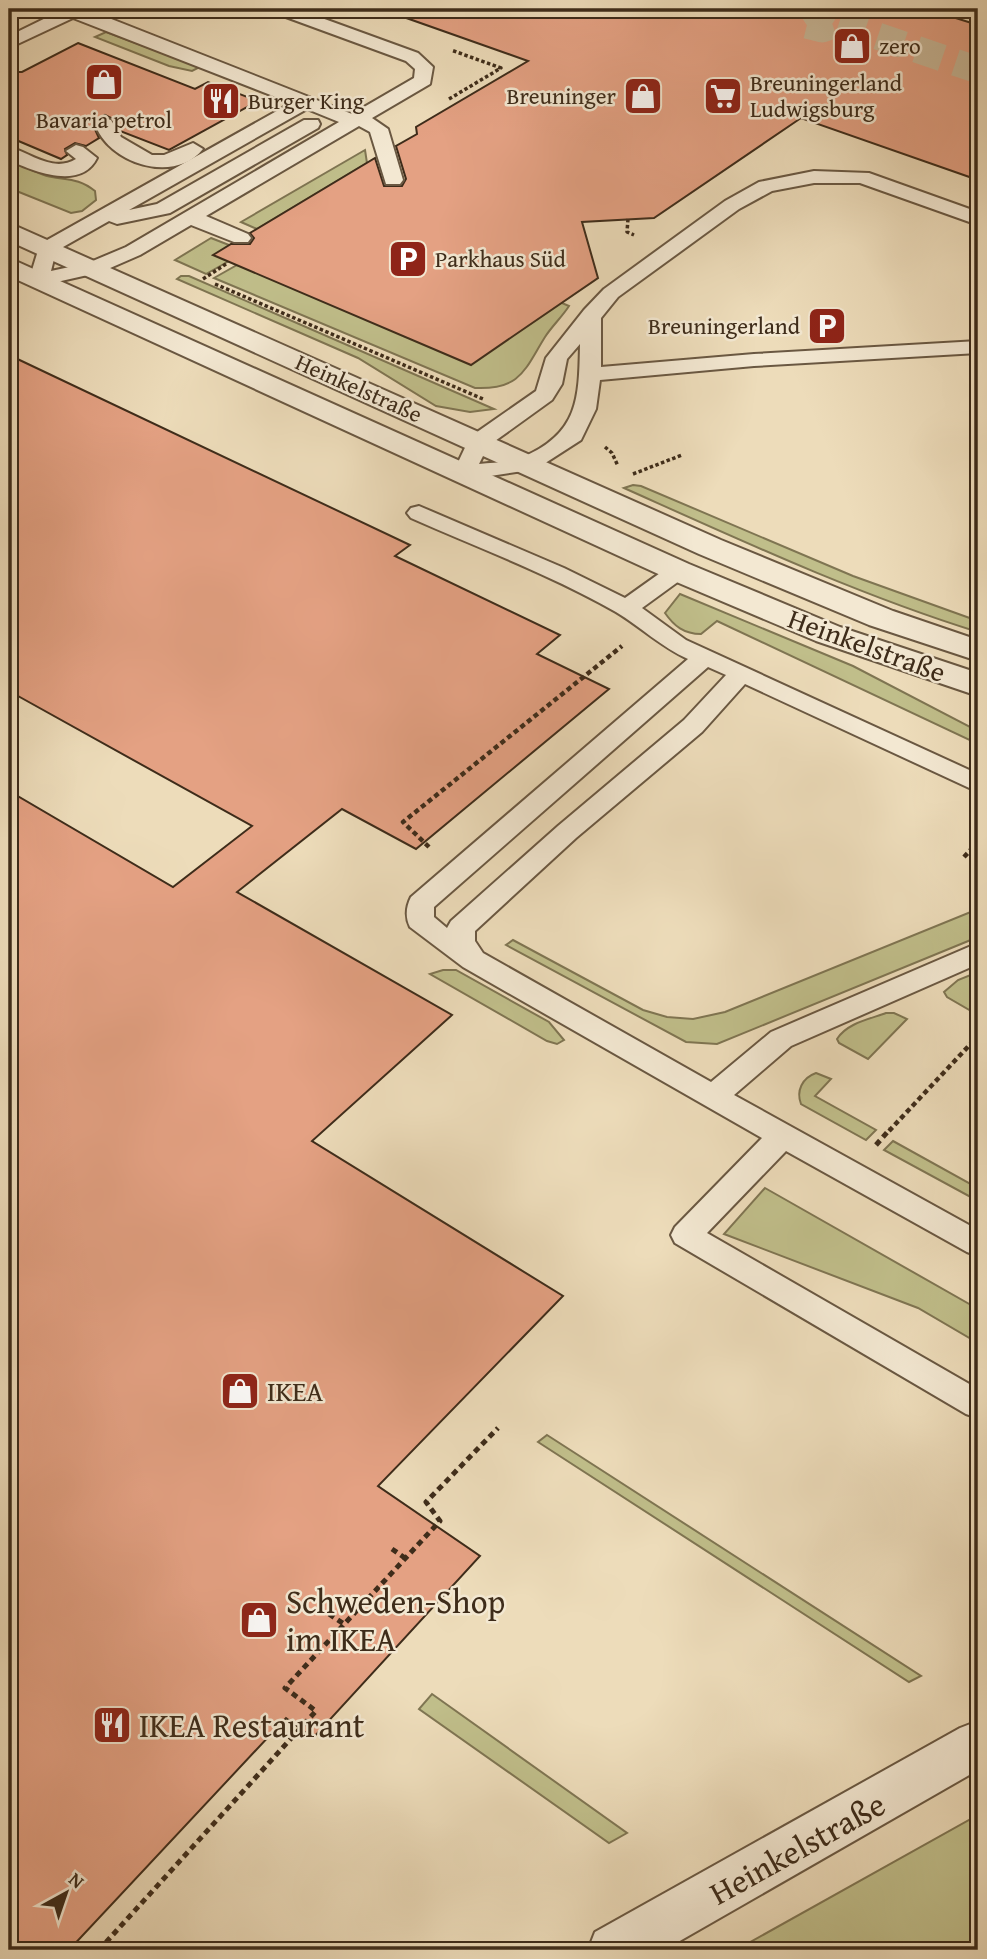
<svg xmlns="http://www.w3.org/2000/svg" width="987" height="1959" font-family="'Gentium Book Plus',serif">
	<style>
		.green { fill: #c0be8a; stroke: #7f7552; stroke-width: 2 }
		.building { fill: #e4a183; stroke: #3e2c1a; stroke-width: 2 }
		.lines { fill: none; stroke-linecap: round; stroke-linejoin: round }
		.pedestrian-tunnel { stroke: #cab99a; stroke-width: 27; stroke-dasharray: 27 14; stroke-linecap: butt }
		.service-casing { stroke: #6a5842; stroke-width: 4 }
		.minor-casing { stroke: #6a5842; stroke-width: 4 }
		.path-far2 { stroke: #3e2c1a; stroke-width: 3.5; stroke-dasharray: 3.5 2.5; stroke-linecap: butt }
		.path-far1 { stroke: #3e2c1a; stroke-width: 4.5; stroke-dasharray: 5 3.5; stroke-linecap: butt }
		.path { stroke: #3e2c1a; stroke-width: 5; stroke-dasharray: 6 4.5; stroke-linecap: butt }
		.service { fill: #f3e8d2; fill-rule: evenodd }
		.minor { fill: #f3e8d2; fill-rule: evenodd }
		.labels { text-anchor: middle; stroke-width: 5; stroke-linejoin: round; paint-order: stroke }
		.far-poi-label { font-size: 23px; fill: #3e2c1a; stroke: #f3e8d2; text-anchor: start }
		.far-street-label { font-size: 23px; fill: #3e2c1a; stroke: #f3e8d2 }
		.street-label { font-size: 28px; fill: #3e2c1a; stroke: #f3e8d2 }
		.poi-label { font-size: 28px; fill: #3e2c1a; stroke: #f3e8d2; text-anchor: start }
		.near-poi-label { font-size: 33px; fill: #3e2c1a; stroke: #f3e8d2; text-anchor: start }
		.near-street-label { font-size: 33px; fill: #3e2c1a; stroke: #f3e8d2 }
	</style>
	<rect width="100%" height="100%" fill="#eddcba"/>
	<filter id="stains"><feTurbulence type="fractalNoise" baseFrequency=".00286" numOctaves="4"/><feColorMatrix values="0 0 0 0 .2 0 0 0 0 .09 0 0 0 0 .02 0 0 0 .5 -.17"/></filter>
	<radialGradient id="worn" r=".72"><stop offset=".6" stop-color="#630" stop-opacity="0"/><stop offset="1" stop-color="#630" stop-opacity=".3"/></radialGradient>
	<g class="green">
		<path d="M 106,32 L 200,67 L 192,71 L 169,66 L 95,37 Z"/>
		<path d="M 365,150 L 367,163 L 257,229 L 241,222 Z"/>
		<path d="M 9,159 C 22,165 38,175 52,177 C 70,180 80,179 95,191 L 96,200 L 82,211 L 71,213 L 9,188 Z"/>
		<path d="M 211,238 L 229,245 L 229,261 L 206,274 L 175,260 Z"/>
		<path d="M 237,265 L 562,303 L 569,306 C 562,317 552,326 545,337 C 525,369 521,390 475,388 L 214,278 Z"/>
		<path d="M 181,276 L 189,276 L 494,409 L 470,412 L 436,406 L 358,358 L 177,279 Z"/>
		<path d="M 633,485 L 641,486 L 853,576 L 978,621 L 978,632 C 856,594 740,540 624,488 Z"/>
		<path d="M 680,594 L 853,666 L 978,731 L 978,744 L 717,621 L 701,634 C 684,634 674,626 665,613 Z"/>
		<path d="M 978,909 L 978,937 L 717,1044 L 686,1042 L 506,945 L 513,940 L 643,1010 L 667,1017 L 693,1019 L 725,1012 Z"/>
		<path d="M 443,970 L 456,970 L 549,1022 L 564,1040 L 557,1044 L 547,1041 L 430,974 Z"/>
		<path d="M 978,972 L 978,1015 L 947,997 L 944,992 L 958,980 Z"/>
		<path d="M 886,1013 L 894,1013 L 907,1019 L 868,1059 L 839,1043 L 837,1039 C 847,1023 870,1019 886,1013 Z"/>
		<path d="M 816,1073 L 831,1079 L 815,1096 L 876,1130 L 866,1140 L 801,1104 C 796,1091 802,1078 816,1073 Z"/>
		<path d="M 893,1141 L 978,1188 L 978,1201 L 884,1150 Z"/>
		<path d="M 765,1188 L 978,1309 L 978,1343 L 918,1308 L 724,1234 Z"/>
		<path d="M 547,1435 L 921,1676 L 909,1682 L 538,1442 Z"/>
		<path d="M 432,1694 L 627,1833 L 609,1843 L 419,1709 Z"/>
		<path d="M 978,1815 L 978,1950 L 736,1950 Z"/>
	</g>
	<g class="building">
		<path d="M 396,9 L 927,9 L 978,25 L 978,180 L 801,118 L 654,218 L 582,222 L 598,278 L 471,365 L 213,255 L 231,244 L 250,244 L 254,238 L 250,233 L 375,158 L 384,186 L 402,186 L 406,179 L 396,146 L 417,134 L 416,127 L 528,61 L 395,14 Z"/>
		<path d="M 78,43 L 195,89 L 208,82 L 258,101 L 169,150 L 120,131 L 113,119 L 105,115 L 92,123 L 99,138 L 86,146 L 75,143 L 65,149 L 67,155 L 61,159 L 9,137 L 9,72 L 22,72 Z"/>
		<path d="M 9,355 L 410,545 L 395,556 L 560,635 L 537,654 L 609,689 L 416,849 L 342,809 L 237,892 L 452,1015 L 312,1141 L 563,1296 L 378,1486 L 480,1556 L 313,1738 L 286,1718 L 69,1950 L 9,1950 L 9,791 L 173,887 L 252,826 L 9,691 Z"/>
	</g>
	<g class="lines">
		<g class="pedestrian-tunnel">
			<path d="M 811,11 L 833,14 L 839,18 L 839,23 L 822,29 L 802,24 L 799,19 Z"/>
			<path d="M 839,23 L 978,70"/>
		</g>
		<g class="service-casing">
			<g id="service">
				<path d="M 56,9 L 86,9 L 352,114 L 414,78 L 415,69 L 406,61 L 275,13 L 272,9 L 297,9 L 418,53 L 433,67 L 430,84 L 372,118 L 388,129 L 403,180 L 400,184 L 386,184 L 370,132 L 359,126 L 206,216 L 248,234 L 251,238 L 248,242 L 234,242 L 191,225 L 140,255 L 101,272 L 39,286 L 32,284 L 29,280 L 40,244 L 291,103 L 73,18 L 9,48 L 9,36 L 58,12 ZM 307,109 L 339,122 L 126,247 L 88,263 L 51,271 L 56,251 L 109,221 L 117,224 L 170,213 L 318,128 L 320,124 L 318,120 L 304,120 L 157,204 L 129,210 Z"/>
				<path d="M 104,118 L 111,120 L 121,137 L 152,155 L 164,155 L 193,143 L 203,149 C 174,185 108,163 95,124 Z"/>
				<path d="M 76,145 L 83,147 L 97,158 C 81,191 32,171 9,160 L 9,147 C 31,153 53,173 76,159 L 66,151 Z"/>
				<path d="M 814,171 L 869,173 L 978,212 L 978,225 L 860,183 L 814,183 L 772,191 L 739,209 L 618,297 L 601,318 L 601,367 L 754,354 L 978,341 L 978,353 L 754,366 L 600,380 L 596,409 L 581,440 L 536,469 L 464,480 L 456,478 L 453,473 L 470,437 L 536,391 L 546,358 L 584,310 L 604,289 L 725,201 L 759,182 ZM 580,344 C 579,398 579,433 523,457 C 511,463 493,462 479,464 L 488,446 L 552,400 L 562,384 L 567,359 Z"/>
				<path d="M 419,506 L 564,568 L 625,598 L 670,566 L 686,566 L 690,571 L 686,576 L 642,608 L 686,640 L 978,774 L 978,792 L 745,684 L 702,732 L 576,838 L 475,931 L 475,941 L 483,953 L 711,1082 L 771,1032 L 978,943 L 978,964 L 791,1046 L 734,1095 L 978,1230 L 978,1256 L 967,1252 L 786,1151 L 707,1233 L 978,1389 L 978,1418 L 966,1414 L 675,1243 L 671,1235 L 675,1227 L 762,1138 L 463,967 L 410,927 C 405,917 406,907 411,897 L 688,659 C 661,647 641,627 616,612 C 551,575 479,548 411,518 L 407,513 L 411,508 ZM 708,667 L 726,675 L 684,720 L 558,826 L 451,921 L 447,928 L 434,917 L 434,907 Z"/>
			</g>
		</g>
		<g class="minor-casing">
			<g id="minor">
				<path d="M 9,223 L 721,540 L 893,611 L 978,640 L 978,661 L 869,625 L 699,554 L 9,241 Z"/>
				<path d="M 9,258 L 689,564 L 840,627 L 978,673 L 978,696 L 816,641 L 667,578 L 9,276 Z"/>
				<path d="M 978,1721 L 978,1770 L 664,1950 L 588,1950 L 595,1932 L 960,1728 Z"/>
			</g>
		</g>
		<g class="path-far2">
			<path d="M 381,12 L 393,9"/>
			<path d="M 449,99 L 501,68 L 451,50"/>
			<path d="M 628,219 L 627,232 L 634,235"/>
			<path d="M 203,279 L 226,264"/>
			<path d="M 215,284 L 483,399"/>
			<path d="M 605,447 L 612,453 L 618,466"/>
			<path d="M 633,474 L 682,455"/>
		</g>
		<g class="path-far1">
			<path d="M 429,847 L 403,822 L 622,646"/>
			<path d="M 964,857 L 978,842"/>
			<path d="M 889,1131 L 978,1036"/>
		</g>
		<g class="path">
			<path d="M 876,1145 L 890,1129"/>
			<path d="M 392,1549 L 405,1558"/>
			<path d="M 329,1614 L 344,1624"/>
			<path d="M 99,1950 L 316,1711 L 285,1688 L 440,1521 L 426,1502 L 498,1428"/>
		</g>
		<use href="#service" class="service"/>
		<use href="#minor" class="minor"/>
	</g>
	<defs>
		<g id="shop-square" transform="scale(2.0125)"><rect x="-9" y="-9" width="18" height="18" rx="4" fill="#8f2418" stroke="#f3e8d2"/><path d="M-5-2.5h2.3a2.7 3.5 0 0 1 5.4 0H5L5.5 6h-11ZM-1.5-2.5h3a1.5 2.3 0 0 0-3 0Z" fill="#fff"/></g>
		<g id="supermarket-square" transform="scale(2.0125)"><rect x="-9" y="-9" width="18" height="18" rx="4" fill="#8f2418" stroke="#f3e8d2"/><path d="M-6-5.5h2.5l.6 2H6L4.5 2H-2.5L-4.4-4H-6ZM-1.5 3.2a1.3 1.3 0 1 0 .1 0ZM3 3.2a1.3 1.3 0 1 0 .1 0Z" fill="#fff"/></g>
		<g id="restaurant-square" transform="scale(2.0125)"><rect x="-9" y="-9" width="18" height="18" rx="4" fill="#8f2418" stroke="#f3e8d2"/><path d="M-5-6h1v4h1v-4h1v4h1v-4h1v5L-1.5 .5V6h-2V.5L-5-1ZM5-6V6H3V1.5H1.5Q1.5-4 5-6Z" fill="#fff"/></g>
		<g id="parking-square" transform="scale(2.0125)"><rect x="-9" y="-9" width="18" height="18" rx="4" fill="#8f2418" stroke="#f3e8d2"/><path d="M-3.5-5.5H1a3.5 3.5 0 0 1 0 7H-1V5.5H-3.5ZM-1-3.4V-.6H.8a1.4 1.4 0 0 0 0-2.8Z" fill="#fff"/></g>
	</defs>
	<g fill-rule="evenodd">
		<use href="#shop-square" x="852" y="46"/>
		<use href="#shop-square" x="104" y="82"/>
		<use href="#shop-square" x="643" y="96"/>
		<use href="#supermarket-square" x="723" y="96"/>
		<use href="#restaurant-square" x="221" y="101"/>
		<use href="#parking-square" x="408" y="259"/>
		<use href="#parking-square" x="827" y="326"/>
		<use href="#shop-square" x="240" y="1391"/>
		<use href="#shop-square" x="259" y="1620"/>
		<use href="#restaurant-square" x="112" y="1725"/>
	</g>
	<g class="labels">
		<g class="far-poi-label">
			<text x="879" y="54">zero</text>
			<text x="750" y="91">Breuningerland<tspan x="750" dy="26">Ludwigsburg</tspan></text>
			<text x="616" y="104" text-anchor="end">Breuninger</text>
			<text x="248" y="109">Burger King</text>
			<text x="104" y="128" text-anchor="middle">Bavaria petrol</text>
			<text x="435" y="267">Parkhaus Süd</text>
			<text x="800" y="334" text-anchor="end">Breuningerland</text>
		</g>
		<g class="far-street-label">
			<text transform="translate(359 388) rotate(24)" y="8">Heinkelstraße</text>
		</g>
		<g class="street-label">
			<text transform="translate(867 645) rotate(20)" y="10">Heinkelstraße</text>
		</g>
		<g class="poi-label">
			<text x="267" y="1401">IKEA</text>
		</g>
		<g class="near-poi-label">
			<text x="286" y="1613">Schweden-Shop<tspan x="286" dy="38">im IKEA</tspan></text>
			<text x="139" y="1737">IKEA Restaurant</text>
		</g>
		<g class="near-street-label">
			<text transform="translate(797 1848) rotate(-29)" y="12">Heinkelstraße</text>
		</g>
	</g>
	<rect width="987" height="1959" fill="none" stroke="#eddcba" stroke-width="35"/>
	<rect x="10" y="10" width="966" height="1938" fill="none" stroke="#3e2c1a" stroke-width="3.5"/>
	<rect x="18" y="18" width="952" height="1924" fill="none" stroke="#3e2c1a" stroke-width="2"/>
	<g transform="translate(66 1893) rotate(40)" stroke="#f3e8d2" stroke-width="5" paint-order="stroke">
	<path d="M0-5L12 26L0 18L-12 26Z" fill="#3e2c1a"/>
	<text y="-10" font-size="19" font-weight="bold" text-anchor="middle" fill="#3e2c1a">N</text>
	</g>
	<rect width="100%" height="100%" filter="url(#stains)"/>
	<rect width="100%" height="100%" fill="url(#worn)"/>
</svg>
